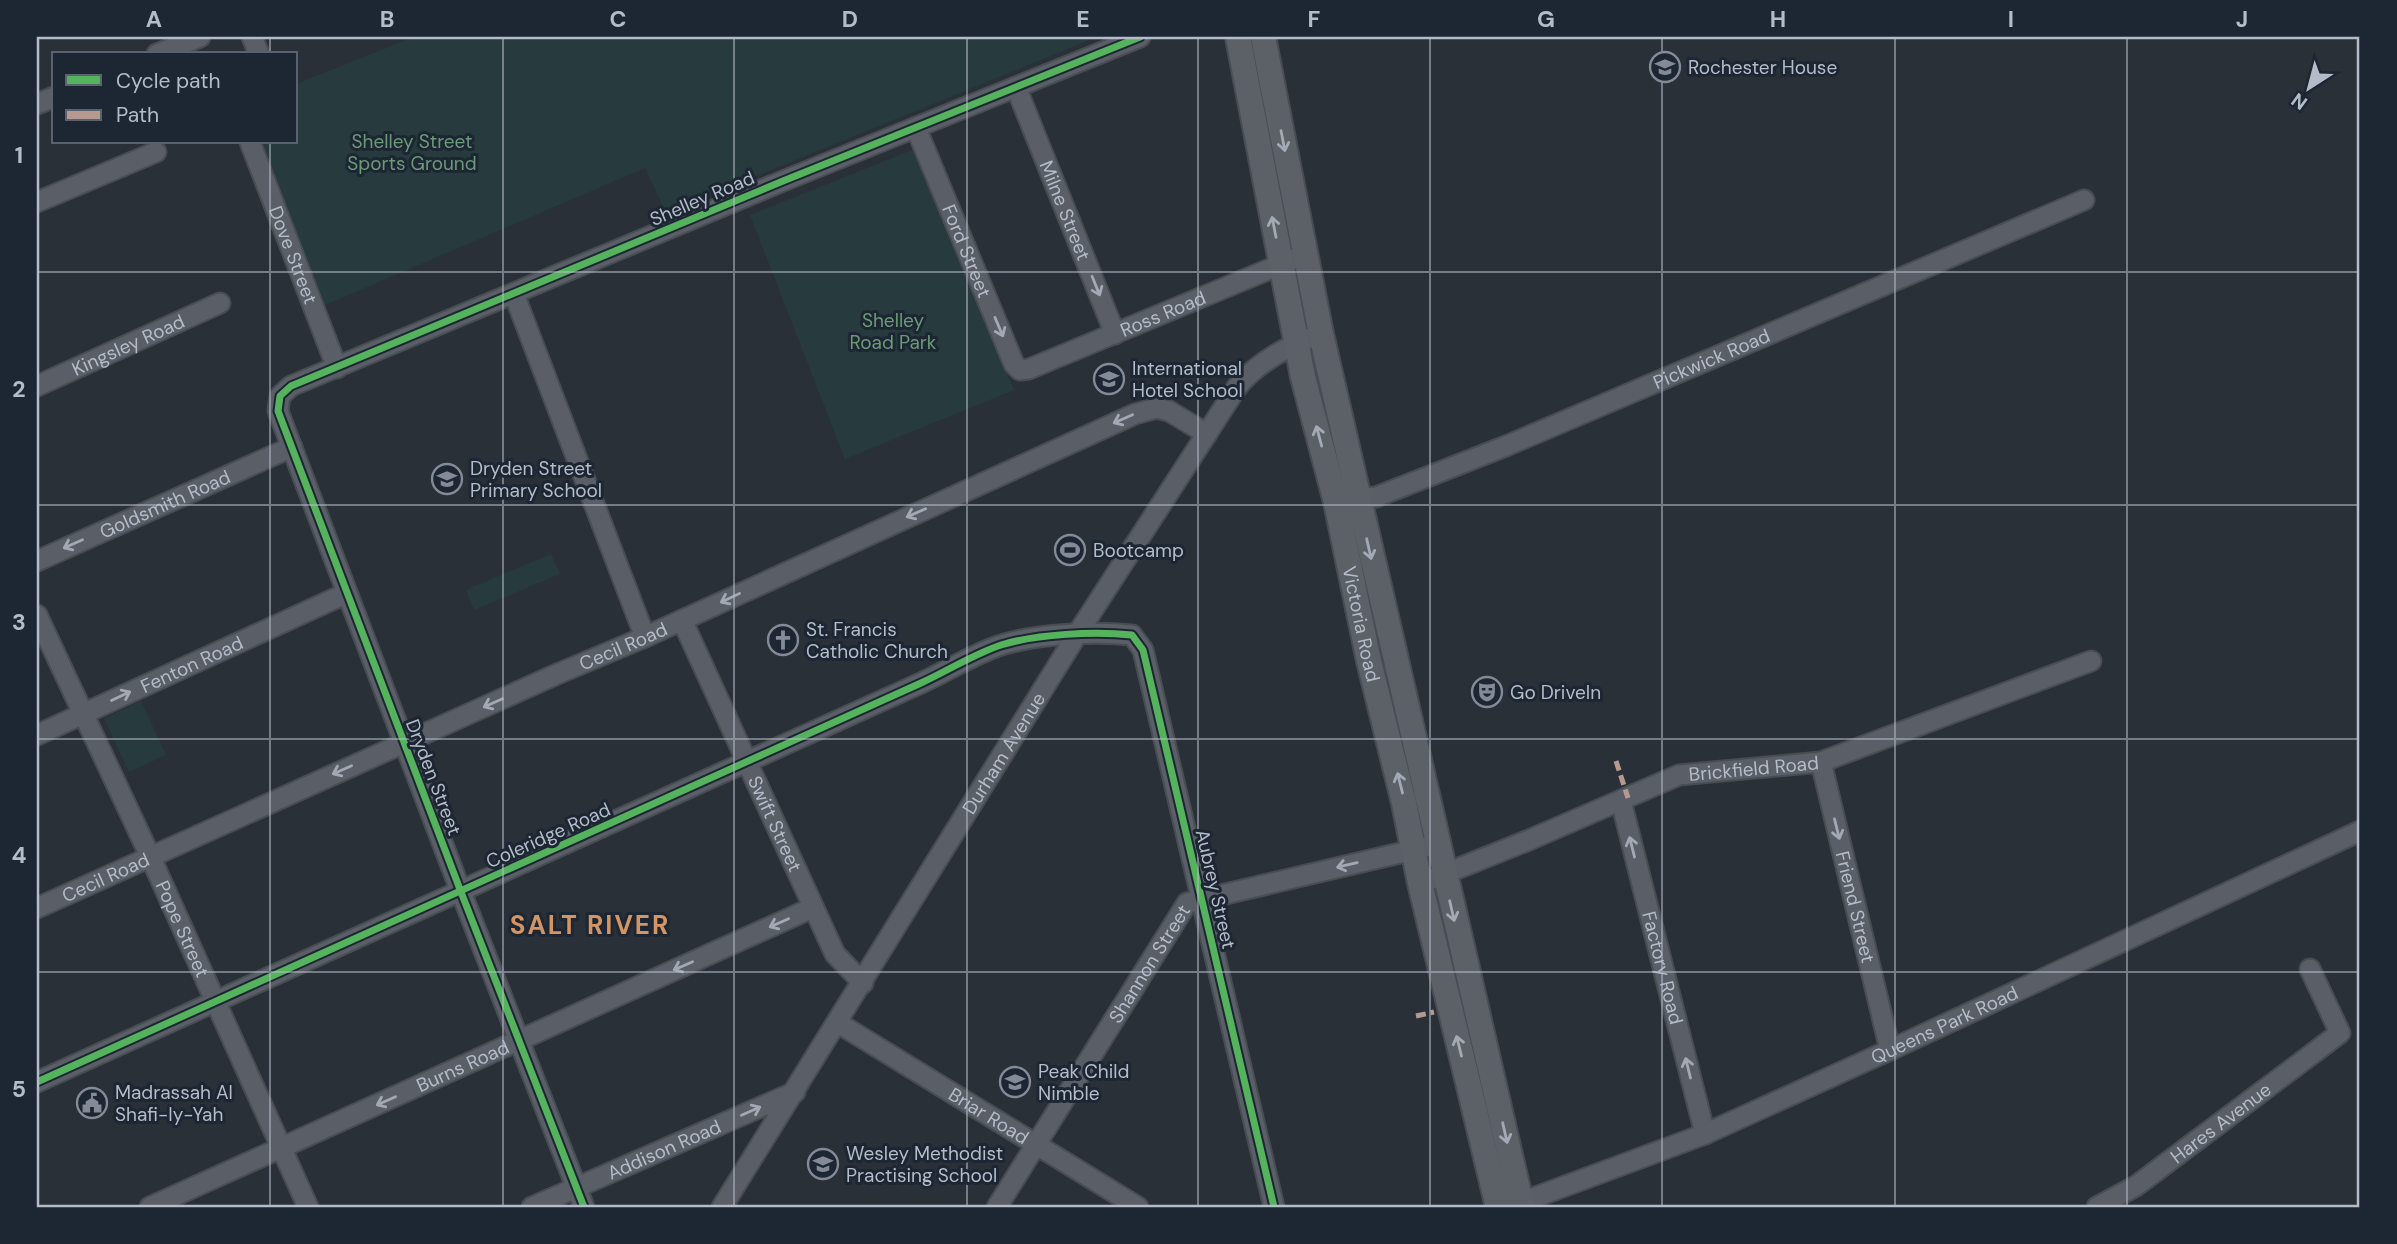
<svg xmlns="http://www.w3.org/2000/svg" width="2397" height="1244" font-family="'DM Sans',sans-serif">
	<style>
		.green { fill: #273a3e }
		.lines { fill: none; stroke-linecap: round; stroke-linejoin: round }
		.minor-casing { stroke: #484c53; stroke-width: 23 }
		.major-casing { stroke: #484c55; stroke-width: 28 }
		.minor { stroke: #5a5e66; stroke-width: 19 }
		.major { stroke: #5c6168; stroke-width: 24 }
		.quiet { stroke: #b69a8f; stroke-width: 5; stroke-dasharray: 10 5; stroke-linecap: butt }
		.cycleway-casing { stroke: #1d2633; stroke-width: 11 }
		.cycleway { stroke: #56b35d; stroke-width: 7 }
		.oneway { stroke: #a2aab6 }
		.oneway2 { stroke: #a2a9b5 }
		.grid { fill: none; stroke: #b4bcc9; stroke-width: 2; stroke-opacity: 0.55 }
		.labels { text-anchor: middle; stroke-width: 6; stroke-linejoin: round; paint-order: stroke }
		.poi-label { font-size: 19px; fill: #b4bcc9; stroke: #1d2633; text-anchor: start }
		.park-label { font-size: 19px; fill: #6b9a76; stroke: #1d2633 }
		.street-label { font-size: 19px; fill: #b4bcc9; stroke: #1d2633 }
		.district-label { font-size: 26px; font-weight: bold; letter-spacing: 2px; fill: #d59563; stroke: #1d2633 }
		.neatline { fill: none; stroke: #b4bcc9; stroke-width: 2.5 }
		.grid-label { font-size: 23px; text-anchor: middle; font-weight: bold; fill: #b4bcc9 }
	</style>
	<rect width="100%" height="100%" fill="#2a3038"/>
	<g class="green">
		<path d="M 414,37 L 1097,37 L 666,213 L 645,168 L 325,305 L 262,142 L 296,142 L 296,84 Z"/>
		<path d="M 917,148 L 1014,390 L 845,459 L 750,215 Z"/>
		<path d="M 551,554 L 560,574 L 474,610 L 466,590 Z"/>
		<path d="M 141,701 L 166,755 L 129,772 L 104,718 Z"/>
	</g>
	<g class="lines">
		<g class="minor-casing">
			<g id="minor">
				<path d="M 252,37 L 259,54"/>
				<path d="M 157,54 L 200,37"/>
				<path id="s1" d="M 1016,87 L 1115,334"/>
				<path d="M 37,104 L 54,97"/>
				<path id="s2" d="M 916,128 L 1014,364 L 1020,370 L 1029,369 L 1306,254"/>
				<path id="s3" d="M 250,142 L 337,368"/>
				<path d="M 37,202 L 156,152"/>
				<path d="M 514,294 L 645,637"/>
				<path id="s4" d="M 37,386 L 220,303"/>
				<path id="s5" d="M 1347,500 L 1376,497 L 1506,446 L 2084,200"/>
				<path id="s6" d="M 37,561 L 292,447"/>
				<path id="s7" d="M 37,615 L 150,856 L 308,1207"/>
				<path id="s8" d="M 682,620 L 835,954 L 863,983"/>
				<path id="s9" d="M 37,735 L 347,593"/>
				<path id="s10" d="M 1821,762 L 1890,1050"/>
				<path id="s11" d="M 1621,801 L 1705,1134"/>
				<path id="s12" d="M 1432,879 L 1529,840 L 1679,775 L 1821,762 L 2091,661"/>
				<path id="s13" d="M 37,908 L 555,675 L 645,637 L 1135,414 L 1157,408 L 1169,411 L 1207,434"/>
				<path id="s14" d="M 838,1023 L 1138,1207"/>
				<path d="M 37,1082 L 921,683 C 947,671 974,654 1001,645 C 1037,634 1094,631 1132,635 L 1143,650 L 1274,1207"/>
				<path id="s15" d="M 150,1207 L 812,908"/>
				<path id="s16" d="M 532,1207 L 795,1092"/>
				<path d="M 584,1207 L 461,892 L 278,411 L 280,396 L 291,386 L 783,181 L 1140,37"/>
				<path id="s17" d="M 722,1207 L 1076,636 L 1237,387 C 1259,361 1289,345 1321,334"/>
				<path id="s18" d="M 997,1207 L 1187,903 L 1426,847"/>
				<path id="s19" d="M 1526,1207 L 1533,1198 L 1705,1134 L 1890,1050 L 2360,831"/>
				<path id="s20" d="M 2097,1207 L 2136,1186 L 2340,1033 L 2310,969"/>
			</g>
		</g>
		<g class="major-casing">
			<g id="major">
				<path id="s21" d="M 1238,37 L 1303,377 L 1336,502 L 1369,661 L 1404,803 L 1420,883 L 1498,1207"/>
				<path d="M 1263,37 L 1321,334 L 1522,1207"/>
			</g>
		</g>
		<use href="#minor" class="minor"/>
		<use href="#major" class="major"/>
		<g class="quiet">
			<path d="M 1616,761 L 1628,798"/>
			<path d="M 1416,1016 L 1434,1012"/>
		</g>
		<g class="cycleway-casing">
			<g id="cycleway">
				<path d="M 37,1082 L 921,683 C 947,671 974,654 1001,645 C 1037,634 1094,631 1132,635 L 1143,650 L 1274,1207"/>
				<path d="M 584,1207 L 461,892 L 278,411 L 280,396 L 291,386 L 783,181 L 1140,37"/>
			</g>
		</g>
		<use href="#cycleway" class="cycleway"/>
	</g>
	<defs><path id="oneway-shaft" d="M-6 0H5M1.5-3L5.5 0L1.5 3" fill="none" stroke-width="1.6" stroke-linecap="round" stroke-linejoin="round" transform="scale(1.75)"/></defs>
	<g class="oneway">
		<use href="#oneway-shaft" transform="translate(1283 141) rotate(79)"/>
		<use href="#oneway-shaft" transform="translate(1274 227) rotate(-101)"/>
		<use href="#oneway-shaft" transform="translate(1319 436) rotate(-105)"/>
		<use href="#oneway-shaft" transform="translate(1369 549) rotate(77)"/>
		<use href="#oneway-shaft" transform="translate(1400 783) rotate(-104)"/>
		<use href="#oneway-shaft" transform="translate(1452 911) rotate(77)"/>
		<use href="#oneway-shaft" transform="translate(1459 1046) rotate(-104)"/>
		<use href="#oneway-shaft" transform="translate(1505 1133) rotate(77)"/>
	</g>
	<g class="oneway2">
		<use href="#oneway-shaft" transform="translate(1096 286) rotate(68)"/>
		<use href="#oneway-shaft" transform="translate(999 327) rotate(67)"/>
		<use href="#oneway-shaft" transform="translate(1123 419) rotate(156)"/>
		<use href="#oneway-shaft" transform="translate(916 513) rotate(156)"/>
		<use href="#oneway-shaft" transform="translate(73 544) rotate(156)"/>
		<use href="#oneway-shaft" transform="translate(730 598) rotate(155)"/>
		<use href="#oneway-shaft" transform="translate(121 696) rotate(-25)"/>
		<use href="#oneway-shaft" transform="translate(493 703) rotate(156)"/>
		<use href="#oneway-shaft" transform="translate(342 770) rotate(156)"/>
		<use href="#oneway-shaft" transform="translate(1837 829) rotate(76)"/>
		<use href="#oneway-shaft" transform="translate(1632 847) rotate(-104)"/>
		<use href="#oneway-shaft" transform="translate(1347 865) rotate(167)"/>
		<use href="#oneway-shaft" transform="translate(779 923) rotate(156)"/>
		<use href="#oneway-shaft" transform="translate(683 966) rotate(156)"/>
		<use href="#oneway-shaft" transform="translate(1688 1068) rotate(-104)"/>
		<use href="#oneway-shaft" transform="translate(386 1101) rotate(156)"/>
		<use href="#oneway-shaft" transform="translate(751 1111) rotate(-24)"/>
	</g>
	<path class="grid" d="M 270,37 L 270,54M 503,37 L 503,1207M 734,37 L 734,1207M 967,37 L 967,1207M 1198,37 L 1198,1207M 1430,37 L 1430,1207M 1662,37 L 1662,1207M 1895,37 L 1895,1207M 2127,37 L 2127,1207M 270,142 L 270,1207M 37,272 L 2360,272M 37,505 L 2360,505M 37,739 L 2360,739M 37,972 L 2360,972"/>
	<defs>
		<g id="university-ring" transform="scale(1.575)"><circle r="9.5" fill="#1d2633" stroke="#848b96" stroke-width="1.5"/><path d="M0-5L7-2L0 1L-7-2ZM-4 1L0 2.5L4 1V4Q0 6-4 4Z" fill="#848b96"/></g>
		<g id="school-ring" transform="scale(1.575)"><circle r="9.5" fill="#1d2633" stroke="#848b96" stroke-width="1.5"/><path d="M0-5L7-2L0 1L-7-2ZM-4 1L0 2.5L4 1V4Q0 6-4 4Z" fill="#848b96"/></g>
		<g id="stadium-ring" transform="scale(1.575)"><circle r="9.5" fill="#1d2633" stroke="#848b96" stroke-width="1.5"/><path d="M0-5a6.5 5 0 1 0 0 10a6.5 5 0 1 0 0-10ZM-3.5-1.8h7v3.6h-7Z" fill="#848b96"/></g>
		<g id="church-ring" transform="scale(1.575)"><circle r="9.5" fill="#1d2633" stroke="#848b96" stroke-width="1.5"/><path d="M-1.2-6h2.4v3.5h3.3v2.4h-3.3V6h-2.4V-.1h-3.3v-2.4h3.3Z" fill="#848b96"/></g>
		<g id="theatre-ring" transform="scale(1.575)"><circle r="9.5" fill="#1d2633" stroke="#848b96" stroke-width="1.5"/><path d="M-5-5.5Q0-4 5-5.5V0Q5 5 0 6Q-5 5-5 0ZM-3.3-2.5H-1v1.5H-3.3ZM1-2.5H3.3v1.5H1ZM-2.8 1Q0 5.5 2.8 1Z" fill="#848b96"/></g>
		<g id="civic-ring" transform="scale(1.575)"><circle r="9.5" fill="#1d2633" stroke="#848b96" stroke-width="1.5"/><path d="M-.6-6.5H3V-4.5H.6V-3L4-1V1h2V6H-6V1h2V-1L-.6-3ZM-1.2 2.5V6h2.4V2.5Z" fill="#848b96"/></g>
	</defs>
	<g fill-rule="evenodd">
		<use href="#university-ring" x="1665" y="67"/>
		<use href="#university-ring" x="1109" y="379"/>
		<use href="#school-ring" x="447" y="479"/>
		<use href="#stadium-ring" x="1070" y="550"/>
		<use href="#church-ring" x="783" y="640"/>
		<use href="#theatre-ring" x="1487" y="692"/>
		<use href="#school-ring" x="1015" y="1082"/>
		<use href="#civic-ring" x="92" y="1103"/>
		<use href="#school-ring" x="823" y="1164"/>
	</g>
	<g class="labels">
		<g class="poi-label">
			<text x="1688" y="74">Rochester House</text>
			<text x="1132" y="375">International<tspan x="1132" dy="22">Hotel School</tspan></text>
			<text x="470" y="475">Dryden Street<tspan x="470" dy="22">Primary School</tspan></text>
			<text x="1093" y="557">Bootcamp</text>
			<text x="806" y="636">St. Francis<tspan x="806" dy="22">Catholic Church</tspan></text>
			<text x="1510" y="699">Go DriveIn</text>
			<text x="1038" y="1078">Peak Child<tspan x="1038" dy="22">Nimble</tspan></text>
			<text x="115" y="1099">Madrassah Al<tspan x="115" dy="22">Shafi-Iy-Yah</tspan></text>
			<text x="846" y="1160">Wesley Methodist<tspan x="846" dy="22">Practising School</tspan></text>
		</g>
		<g class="park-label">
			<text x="412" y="148">Shelley Street<tspan x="412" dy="22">Sports Ground</tspan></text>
			<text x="893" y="327">Shelley<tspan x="893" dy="22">Road Park</tspan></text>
		</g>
		<g class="street-label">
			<text transform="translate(702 198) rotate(-23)" y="7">Shelley Road</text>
			<text dy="7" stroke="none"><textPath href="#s1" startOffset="133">Milne Street</textPath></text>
			<text dy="7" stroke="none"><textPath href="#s2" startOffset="133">Ford Street</textPath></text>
			<text dy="7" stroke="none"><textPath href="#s3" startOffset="121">Dove Street</textPath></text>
			<text dy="7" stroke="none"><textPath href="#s2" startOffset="418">Ross Road</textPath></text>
			<text dy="7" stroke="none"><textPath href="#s4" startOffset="100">Kingsley Road</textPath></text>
			<text dy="7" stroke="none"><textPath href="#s5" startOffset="392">Pickwick Road</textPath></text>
			<text dy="7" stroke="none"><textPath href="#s6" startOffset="140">Goldsmith Road</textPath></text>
			<text dy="7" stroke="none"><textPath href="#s21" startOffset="600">Victoria Road</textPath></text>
			<text dy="7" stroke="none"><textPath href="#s13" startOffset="642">Cecil Road</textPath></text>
			<text dy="7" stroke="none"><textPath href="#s9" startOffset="170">Fenton Road</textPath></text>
			<text dy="7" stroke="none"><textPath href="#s17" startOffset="534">Durham Avenue</textPath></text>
			<text dy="7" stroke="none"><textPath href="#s12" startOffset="343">Brickfield Road</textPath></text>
			<text transform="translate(434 777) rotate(69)" y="7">Dryden Street</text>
			<text dy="7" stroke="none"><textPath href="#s8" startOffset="224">Swift Street</textPath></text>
			<text transform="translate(548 835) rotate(-24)" y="7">Coleridge Road</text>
			<text dy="7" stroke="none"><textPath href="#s13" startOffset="75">Cecil Road</textPath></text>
			<text transform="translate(1216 889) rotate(77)" y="7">Aubrey Street</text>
			<text dy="7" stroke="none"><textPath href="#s10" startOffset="149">Friend Street</textPath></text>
			<text dy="7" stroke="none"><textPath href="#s7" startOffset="346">Pope Street</textPath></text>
			<text dy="7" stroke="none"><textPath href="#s18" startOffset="287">Shannon Street</textPath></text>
			<text dy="7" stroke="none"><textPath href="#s11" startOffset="172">Factory Road</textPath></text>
			<text dy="7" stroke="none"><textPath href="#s19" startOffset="458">Queens Park Road</textPath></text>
			<text dy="7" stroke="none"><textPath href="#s15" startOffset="343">Burns Road</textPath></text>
			<text dy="7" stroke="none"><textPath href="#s14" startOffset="177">Briar Road</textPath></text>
			<text dy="7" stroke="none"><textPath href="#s20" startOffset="150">Hares Avenue</textPath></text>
			<text dy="7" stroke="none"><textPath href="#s16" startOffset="144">Addison Road</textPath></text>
		</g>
		<g class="district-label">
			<text x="590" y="934">SALT RIVER</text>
		</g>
	</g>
	<rect width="2397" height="1244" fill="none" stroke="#1d2633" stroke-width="77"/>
	<rect x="52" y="52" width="245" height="91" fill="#1d2633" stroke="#59626f" stroke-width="2"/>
	<rect x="66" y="75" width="35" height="10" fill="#56b35d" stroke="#59626f" stroke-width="2"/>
	<text x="116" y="88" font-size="21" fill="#b4bcc9">Cycle path</text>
	<rect x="66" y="110" width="35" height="10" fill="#b69a8f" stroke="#59626f" stroke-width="2"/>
	<text x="116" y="122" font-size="21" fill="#b4bcc9">Path</text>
	<g transform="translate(2309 88) rotate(216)" stroke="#1d2633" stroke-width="5" paint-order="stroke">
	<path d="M0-5L12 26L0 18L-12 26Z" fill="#b4bcc9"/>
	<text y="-10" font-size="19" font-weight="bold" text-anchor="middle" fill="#b4bcc9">N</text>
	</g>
	<rect x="38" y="38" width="2320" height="1168" class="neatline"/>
	<g class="grid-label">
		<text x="154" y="27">A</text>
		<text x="387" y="27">B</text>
		<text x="618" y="27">C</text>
		<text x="850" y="27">D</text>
		<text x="1083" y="27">E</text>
		<text x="1314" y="27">F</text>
		<text x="1546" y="27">G</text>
		<text x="1778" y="27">H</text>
		<text x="2011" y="27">I</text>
		<text x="2242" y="27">J</text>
		<text x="19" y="163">1</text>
		<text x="19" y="397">2</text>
		<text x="19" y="630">3</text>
		<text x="19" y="863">4</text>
		<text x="19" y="1097">5</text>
	</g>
</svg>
